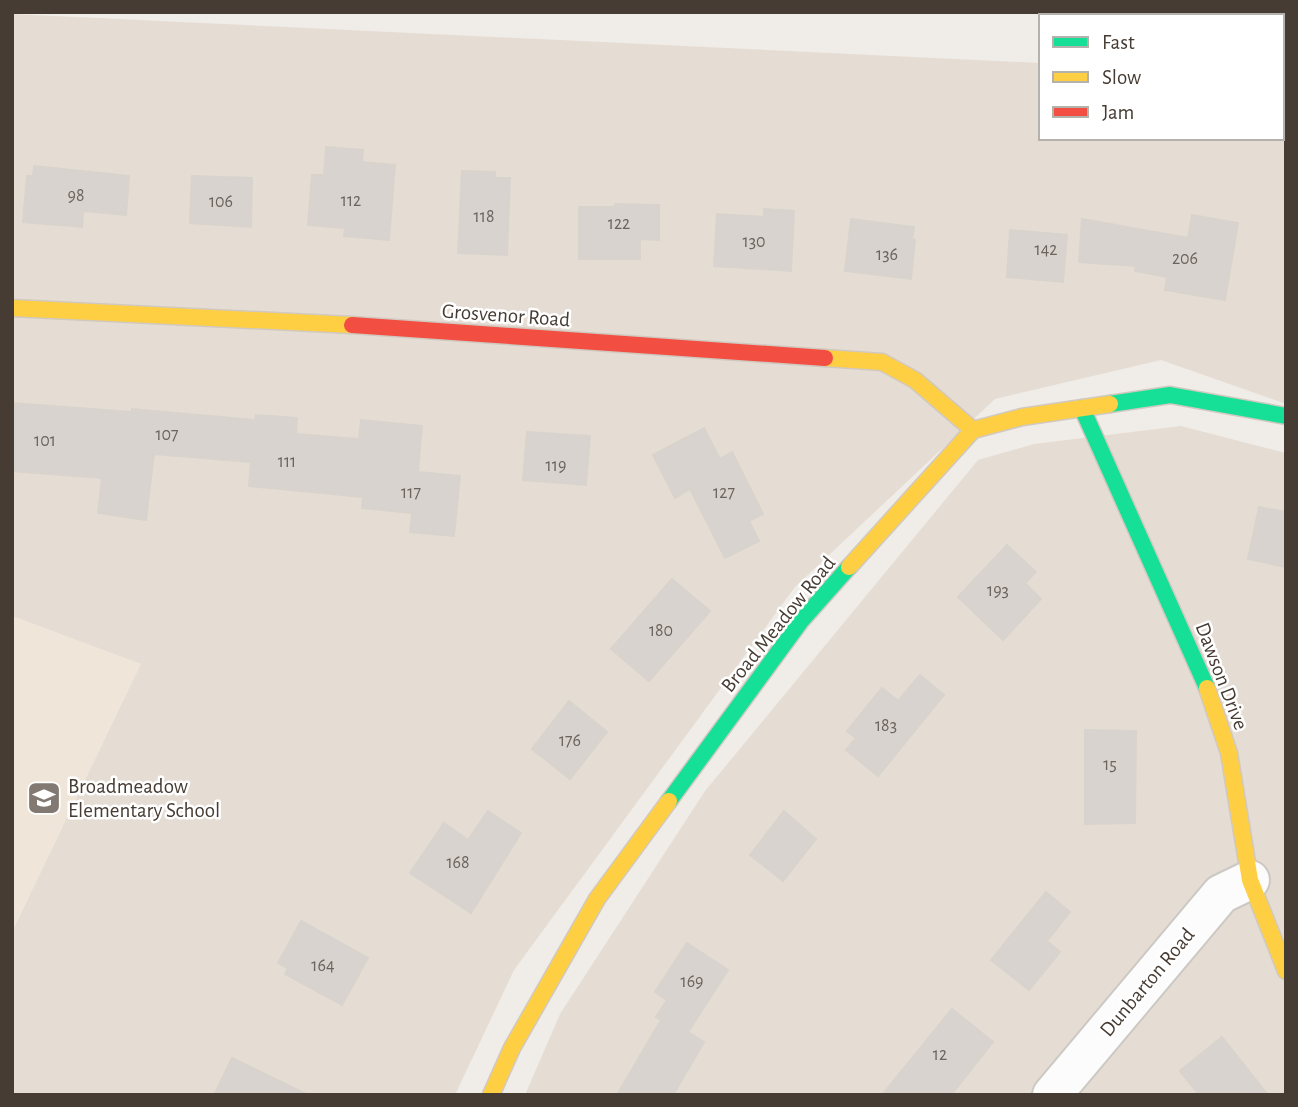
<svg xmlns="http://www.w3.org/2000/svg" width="1298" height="1107" font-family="'Alegreya Sans',sans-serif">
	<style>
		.residential { fill: #e5ddd4 }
		.education { fill: #efe5d9 }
		.building { fill: #d8d3cf; stroke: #d8d3cd; stroke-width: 2 }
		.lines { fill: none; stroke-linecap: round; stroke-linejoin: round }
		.street-casing { stroke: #ccc8c3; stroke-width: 42 }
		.fast-casing { stroke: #d1c9bf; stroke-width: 19 }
		.slow-casing { stroke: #d1c9bf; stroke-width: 19 }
		.jam-casing { stroke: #d1c9bf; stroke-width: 19 }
		.street { stroke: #fdfcfc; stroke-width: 38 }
		.fast { stroke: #16e098; stroke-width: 16 }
		.slow { stroke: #ffcf43; stroke-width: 16 }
		.jam { stroke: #f24e42; stroke-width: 16 }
		.labels { text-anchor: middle; stroke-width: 5; stroke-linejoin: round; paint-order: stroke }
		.number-label { font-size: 18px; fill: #6c635c }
		.street-label { font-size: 21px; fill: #463c33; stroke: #fff }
		.poi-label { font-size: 21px; fill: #463c33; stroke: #fff; text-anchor: start }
	</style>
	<rect width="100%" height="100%" fill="#f0ece8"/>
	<g class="residential">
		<path d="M 12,14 L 1041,63 L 1041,138 L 1282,138 L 1282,74 L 1286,74 L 1286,404 L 1161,360 L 995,399 L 795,587 L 514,970 L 455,1095 L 12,1095 L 12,932 L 140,664 L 12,616 Z"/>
		<path d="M 1181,426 L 1286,453 L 1286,1095 L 525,1095 L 560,1014 L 705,791 L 978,460 L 1034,444 Z"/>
	</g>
	<path class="education" d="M 12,616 L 141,664 L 12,932 Z"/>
	<g class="building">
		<path d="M 326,147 L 363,150 L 362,162 L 395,165 L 389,240 L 344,236 L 345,228 L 308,225 L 312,175 L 324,175 Z"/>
		<path d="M 34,166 L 129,176 L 126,215 L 83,211 L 82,227 L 23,222 L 27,176 L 33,176 Z"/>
		<path d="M 462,171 L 495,172 L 495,178 L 510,178 L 507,255 L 458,253 Z"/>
		<path d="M 192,176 L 252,178 L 251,227 L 190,223 Z"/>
		<path d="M 615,204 L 659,205 L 659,240 L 640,239 L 640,259 L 579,259 L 579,207 L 615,207 Z"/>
		<path d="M 764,209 L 794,211 L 791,271 L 714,266 L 717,214 L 764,217 Z"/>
		<path d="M 1192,215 L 1238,223 L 1225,300 L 1165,290 L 1167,277 L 1135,271 L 1136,266 L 1079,262 L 1082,219 L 1188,238 Z"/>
		<path d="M 851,219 L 914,227 L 912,239 L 915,240 L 911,279 L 845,271 Z"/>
		<path d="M 1010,230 L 1067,235 L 1063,282 L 1007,277 Z"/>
		<path d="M 12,403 L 132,412 L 132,409 L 255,420 L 256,415 L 297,418 L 296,434 L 359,439 L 361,420 L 422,426 L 418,472 L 460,476 L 454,536 L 410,532 L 412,513 L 362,508 L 363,497 L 249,486 L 251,462 L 154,454 L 146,520 L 98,513 L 102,478 L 12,471 Z"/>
		<path d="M 704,428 L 720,459 L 732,452 L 763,514 L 749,521 L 759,541 L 725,558 L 690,489 L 675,498 L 653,455 Z"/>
		<path d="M 527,432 L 590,436 L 586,485 L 523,480 Z"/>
		<path d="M 1259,507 L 1286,512 L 1286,567 L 1248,559 Z"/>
		<path d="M 1007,545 L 1036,572 L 1025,583 L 1041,599 L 1003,640 L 958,597 Z"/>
		<path d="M 672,579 L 710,611 L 649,681 L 611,649 Z"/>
		<path d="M 920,675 L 944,695 L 878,776 L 846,750 L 856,738 L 847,731 L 882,688 L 898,701 Z"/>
		<path d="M 569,701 L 607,732 L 570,779 L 532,749 Z"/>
		<path d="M 1085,730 L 1136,731 L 1135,823 L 1085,824 Z"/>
		<path d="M 488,811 L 521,833 L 471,913 L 410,873 L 444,823 L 468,840 Z"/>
		<path d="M 784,811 L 816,839 L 783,881 L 750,855 Z"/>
		<path d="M 1046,892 L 1070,912 L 1047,941 L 1060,952 L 1029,990 L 991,960 Z"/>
		<path d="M 301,921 L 368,958 L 342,1005 L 285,974 L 288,968 L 278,963 Z"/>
		<path d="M 687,943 L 728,970 L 688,1032 L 704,1042 L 673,1095 L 617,1095 L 661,1020 L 656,1017 L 667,1000 L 655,992 Z"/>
		<path d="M 952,1009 L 993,1042 L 951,1095 L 882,1095 Z"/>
		<path d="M 1222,1037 L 1268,1095 L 1199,1095 L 1180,1071 Z"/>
		<path d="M 232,1058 L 308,1095 L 214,1095 Z"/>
	</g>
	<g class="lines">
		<g class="street-casing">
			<path id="street" d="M 1052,1095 L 1221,894 L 1250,880"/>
		</g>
		<g class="fast-casing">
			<g id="fast">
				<path d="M 1110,404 L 1170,395 L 1286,416"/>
				<path d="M 1082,408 L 1207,688"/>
				<path d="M 669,801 L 801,621 L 849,567"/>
			</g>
		</g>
		<g class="slow-casing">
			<g id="slow">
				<path d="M 12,308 L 352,325"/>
				<path d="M 825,358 L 882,362 L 915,380 L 973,430"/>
				<path d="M 849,567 L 973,430 L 1022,417 L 1110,404"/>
				<path d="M 1207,688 L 1229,753 L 1250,880 L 1286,971"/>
				<path d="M 491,1095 L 512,1048 L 597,899 L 669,801"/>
			</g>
		</g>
		<g class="jam-casing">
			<path id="jam" d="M 352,325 L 825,358"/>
		</g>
		<use href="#street" class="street"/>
		<use href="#fast" class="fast"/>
		<use href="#slow" class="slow"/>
		<use href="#jam" class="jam"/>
	</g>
	<defs>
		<g id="school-square" transform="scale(1.75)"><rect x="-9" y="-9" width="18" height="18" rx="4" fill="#827a72" stroke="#fff"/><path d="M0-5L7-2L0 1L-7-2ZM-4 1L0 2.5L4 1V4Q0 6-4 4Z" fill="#fff"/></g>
	</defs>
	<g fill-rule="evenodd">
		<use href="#school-square" x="44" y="798"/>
	</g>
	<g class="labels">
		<g class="number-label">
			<text x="76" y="201">98</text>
			<text x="351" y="206">112</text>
			<text x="221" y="207">106</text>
			<text x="484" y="222">118</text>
			<text x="619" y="229">122</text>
			<text x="754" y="247">130</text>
			<text x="1046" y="255">142</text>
			<text x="887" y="260">136</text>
			<text x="1185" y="264">206</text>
			<text x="167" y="440">107</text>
			<text x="45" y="446">101</text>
			<text x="287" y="467">111</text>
			<text x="556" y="471">119</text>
			<text x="411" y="498">117</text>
			<text x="724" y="498">127</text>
			<text x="998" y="596">193</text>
			<text x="661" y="636">180</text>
			<text x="886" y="731">183</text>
			<text x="570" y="746">176</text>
			<text x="1110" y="770">15</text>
			<text x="458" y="868">168</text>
			<text x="323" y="971">164</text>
			<text x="692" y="987">169</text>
			<text x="940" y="1060">12</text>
		</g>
		<g class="street-label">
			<text transform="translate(506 315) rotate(4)" y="7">Grosvenor Road</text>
			<text transform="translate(778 624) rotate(-51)" y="7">Broad Meadow Road</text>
			<text transform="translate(1222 676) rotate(69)" y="7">Dawson Drive</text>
			<text transform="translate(1147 982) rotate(-50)" y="7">Dunbarton Road</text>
		</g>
		<g class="poi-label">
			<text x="68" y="793">Broadmeadow<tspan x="68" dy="24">Elementary School</tspan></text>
		</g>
	</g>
	<rect width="1298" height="1107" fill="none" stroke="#463c33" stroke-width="28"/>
	<rect x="1039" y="14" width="245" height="126" fill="#ffffff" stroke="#b5b1ad" stroke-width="2"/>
	<rect x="1053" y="37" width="35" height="10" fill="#16e098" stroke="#b5b1ad" stroke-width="2"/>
	<text x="1102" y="49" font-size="21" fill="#463c33">Fast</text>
	<rect x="1053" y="72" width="35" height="10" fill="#ffcf43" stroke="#b5b1ad" stroke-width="2"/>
	<text x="1102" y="84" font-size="21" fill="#463c33">Slow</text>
	<rect x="1053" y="107" width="35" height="10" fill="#f24e42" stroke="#b5b1ad" stroke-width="2"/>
	<text x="1102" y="119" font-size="21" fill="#463c33">Jam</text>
</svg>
